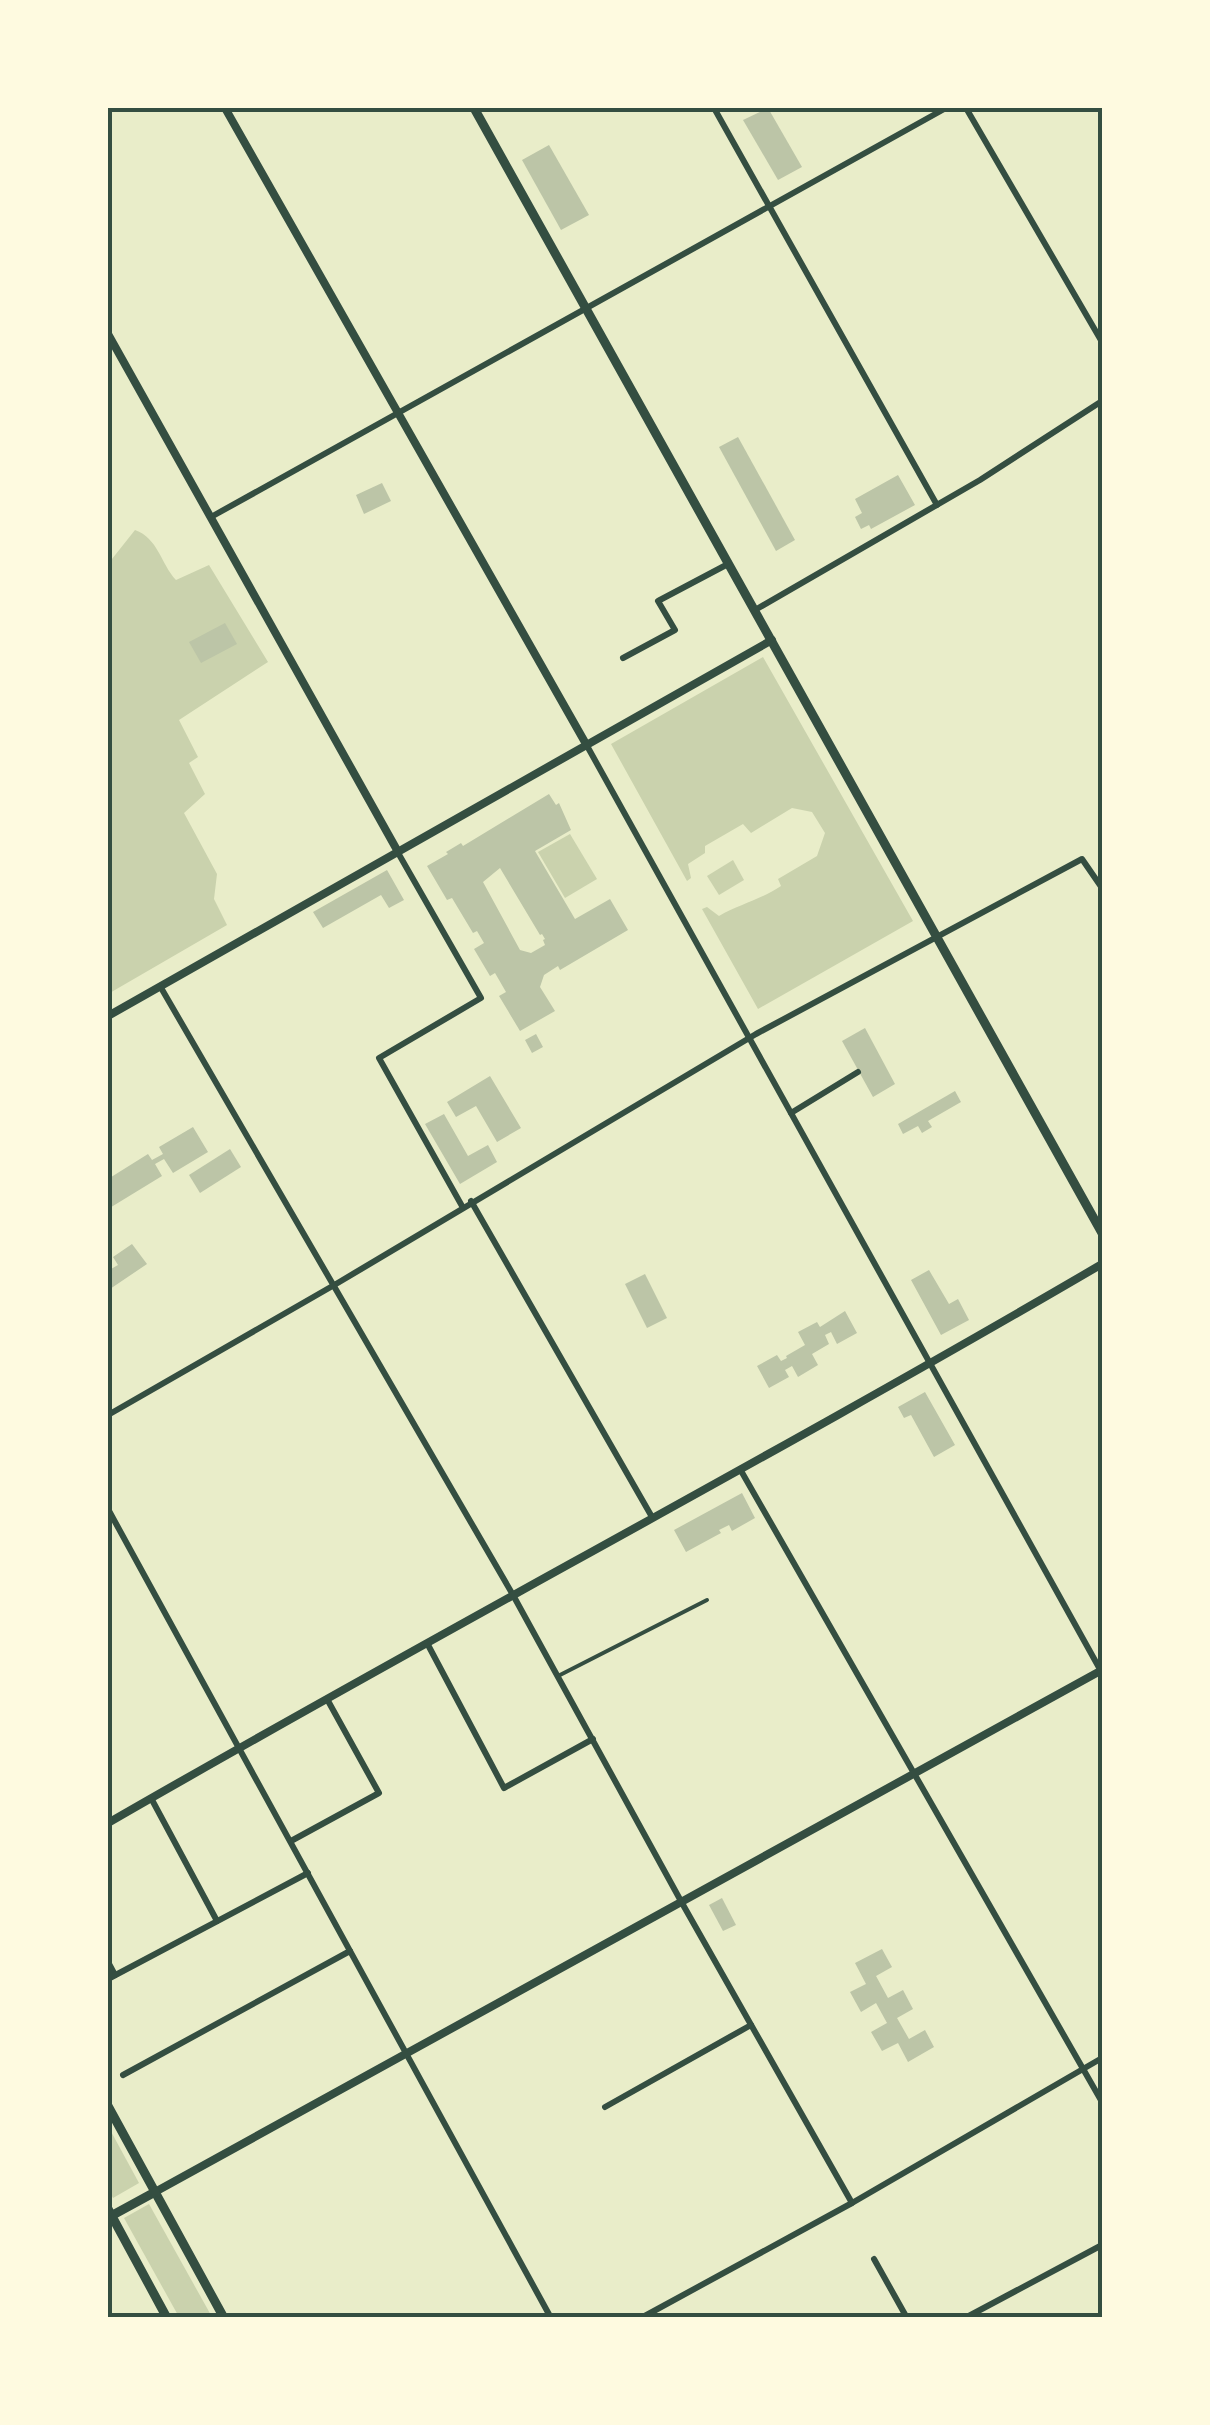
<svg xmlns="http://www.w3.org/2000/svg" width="1210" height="2425" font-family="'DejaVu Sans',sans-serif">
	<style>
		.green { fill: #cad2ad }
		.building { fill: #bcc5a7; fill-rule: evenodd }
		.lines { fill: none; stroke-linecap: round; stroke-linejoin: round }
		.service { stroke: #344e41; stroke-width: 4 }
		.minor { stroke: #344e41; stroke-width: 6 }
		.tertiary { stroke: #344e41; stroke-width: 8 }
		.secondary { stroke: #344e41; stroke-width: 9 }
		.neatline { fill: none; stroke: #344e41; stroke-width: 4 }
	</style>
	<rect width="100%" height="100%" fill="#e9edc9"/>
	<g class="green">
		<path d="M 135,530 C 158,538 161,564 176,580 L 209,565 L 268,662 L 179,720 L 198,757 L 189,763 L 205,794 L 184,813 L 217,874 L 214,899 L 227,925 L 108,994 L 108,564 Z"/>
		<path d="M 763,657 L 913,921 L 758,1009 L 702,909 L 707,907 L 719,916 C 740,904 760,900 781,886 L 778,879 L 817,856 L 825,833 L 812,812 L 792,808 L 751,833 L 743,824 L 705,846 L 705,853 L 688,864 L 691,878 L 687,881 L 611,744 Z"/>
		<path d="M 570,834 L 597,879 L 565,898 L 538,852 Z"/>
		<path d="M 733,860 L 744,880 L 719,895 L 707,876 Z"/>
		<path d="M 108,2126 L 139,2183 L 113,2198 L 108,2189 Z"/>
		<path d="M 149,2204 L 212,2317 L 179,2317 L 124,2218 Z"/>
	</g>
	<g class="building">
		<path d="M 768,108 L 802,167 L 778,180 L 743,120 Z"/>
		<path d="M 549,145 L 589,215 L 561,230 L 522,160 Z"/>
		<path d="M 738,437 L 795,540 L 776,551 L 719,447 Z"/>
		<path d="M 898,475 L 915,505 L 871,529 L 869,525 L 861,529 L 855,517 L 862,513 L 855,499 Z"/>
		<path d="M 382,483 L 391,501 L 364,514 L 356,495 Z"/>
		<path d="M 225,623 L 237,644 L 201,663 L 189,642 Z"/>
		<path d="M 549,794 L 556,805 L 559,803 L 571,830 L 535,851 L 575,919 L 610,899 L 628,930 L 560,970 L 558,966 L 544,975 L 540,987 L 555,1011 L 520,1031 L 499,996 L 506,992 L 495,973 L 490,976 L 474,949 L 484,943 L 477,931 L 473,933 L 452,898 L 447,900 L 427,866 L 448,854 L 446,852 L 461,843 L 463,846 ZM 500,868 L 540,935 L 542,934 L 545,939 L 543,940 L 545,945 L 531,953 L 520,950 L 483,882 Z"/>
		<path d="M 387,870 L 404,900 L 389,908 L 381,895 L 323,928 L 313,912 Z"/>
		<path d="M 865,1028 L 895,1084 L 873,1097 L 842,1041 Z"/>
		<path d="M 536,1034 L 543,1047 L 532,1053 L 525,1040 Z"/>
		<path d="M 490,1076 L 521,1128 L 497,1142 L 476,1106 L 456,1117 L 447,1102 Z"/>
		<path d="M 955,1091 L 961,1102 L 928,1121 L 932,1127 L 922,1133 L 918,1126 L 903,1134 L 898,1124 Z"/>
		<path d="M 444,1114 L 468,1156 L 488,1145 L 497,1162 L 460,1184 L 425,1124 Z"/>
		<path d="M 193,1127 L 208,1152 L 173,1173 L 164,1159 L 155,1164 L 162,1176 L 108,1209 L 108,1179 L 148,1154 L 152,1160 L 163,1154 L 159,1147 Z"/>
		<path d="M 230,1149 L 241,1167 L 200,1193 L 189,1175 Z"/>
		<path d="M 132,1244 L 147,1264 L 110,1289 L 108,1265 L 111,1269 L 118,1265 L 113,1257 Z"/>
		<path d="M 929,1270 L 949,1304 L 958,1299 L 969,1320 L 941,1335 L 911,1280 Z"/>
		<path d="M 645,1274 L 667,1318 L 647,1328 L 625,1284 Z"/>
		<path d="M 845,1311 L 857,1333 L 837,1344 L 831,1332 L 825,1335 L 829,1344 L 812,1354 L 818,1365 L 798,1377 L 792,1366 L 785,1370 L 789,1377 L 769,1388 L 757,1366 L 777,1355 L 781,1361 L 787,1358 L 786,1356 L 805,1345 L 798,1332 L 817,1322 L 820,1327 Z"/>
		<path d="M 925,1392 L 955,1445 L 934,1457 L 911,1415 L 904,1418 L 898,1407 Z"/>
		<path d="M 742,1493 L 755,1518 L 732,1531 L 729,1525 L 719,1530 L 721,1533 L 686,1552 L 674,1530 Z"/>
		<path d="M 722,1898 L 736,1925 L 723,1931 L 709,1905 Z"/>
		<path d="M 882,1949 L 892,1967 L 876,1976 L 888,1998 L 903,1990 L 913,2009 L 897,2018 L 909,2039 L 925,2030 L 934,2047 L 908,2062 L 898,2043 L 882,2051 L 871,2032 L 887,2023 L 876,2003 L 861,2012 L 850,1992 L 866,1984 L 855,1963 Z"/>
	</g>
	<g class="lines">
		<path class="service" d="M 560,1675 L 707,1600"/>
		<g class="minor">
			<path d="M 714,108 L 937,505"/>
			<path d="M 966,108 L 1102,342"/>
			<path d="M 211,517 L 946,108"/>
			<path d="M 755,610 L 980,480 L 1102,401"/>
			<path d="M 623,658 L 675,630 L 658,601 L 728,564"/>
			<path d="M 586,744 L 1102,1673"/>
			<path d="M 397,851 L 481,998 L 379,1058 L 462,1206"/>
			<path d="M 160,986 L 513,1595 L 682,1903 L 852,2203"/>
			<path d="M 791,1113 L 858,1072"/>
			<path d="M 471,1201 L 652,1517"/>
			<path d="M 108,1415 L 336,1284 L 756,1034 L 1082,859 L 1102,888"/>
			<path d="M 740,1469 L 1102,2102"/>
			<path d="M 108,1509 L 551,2318"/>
			<path d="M 427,1643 L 504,1788 L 593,1739"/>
			<path d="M 151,1798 L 217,1921"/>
			<path d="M 291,1841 L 379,1793 L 327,1699"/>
			<path d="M 108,1962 L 115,1975"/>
			<path d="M 108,1979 L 308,1873"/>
			<path d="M 123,2075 L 350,1951"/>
			<path d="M 605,2107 L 751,2025"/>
			<path d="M 874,2259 L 907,2318"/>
			<path d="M 641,2318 L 852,2203 L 1102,2058"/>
			<path d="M 965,2318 L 1102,2245"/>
		</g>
		<g class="tertiary">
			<path d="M 225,108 L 586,744"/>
			<path d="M 108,334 L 397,850"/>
			<path d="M 108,1016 L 772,640"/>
			<path d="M 108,1823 C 437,1633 774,1456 1102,1264"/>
			<path d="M 155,2192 L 1102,1670"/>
		</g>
		<g class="secondary">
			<path d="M 474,108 L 1102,1233"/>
			<path d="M 108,2106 L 224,2318"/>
			<path d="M 108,2209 L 167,2318"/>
			<path d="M 111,2216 L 155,2192"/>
		</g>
	</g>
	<rect width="1210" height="2425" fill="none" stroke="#fefae0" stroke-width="220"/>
	<rect x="110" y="110" width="990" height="2205" class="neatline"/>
</svg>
